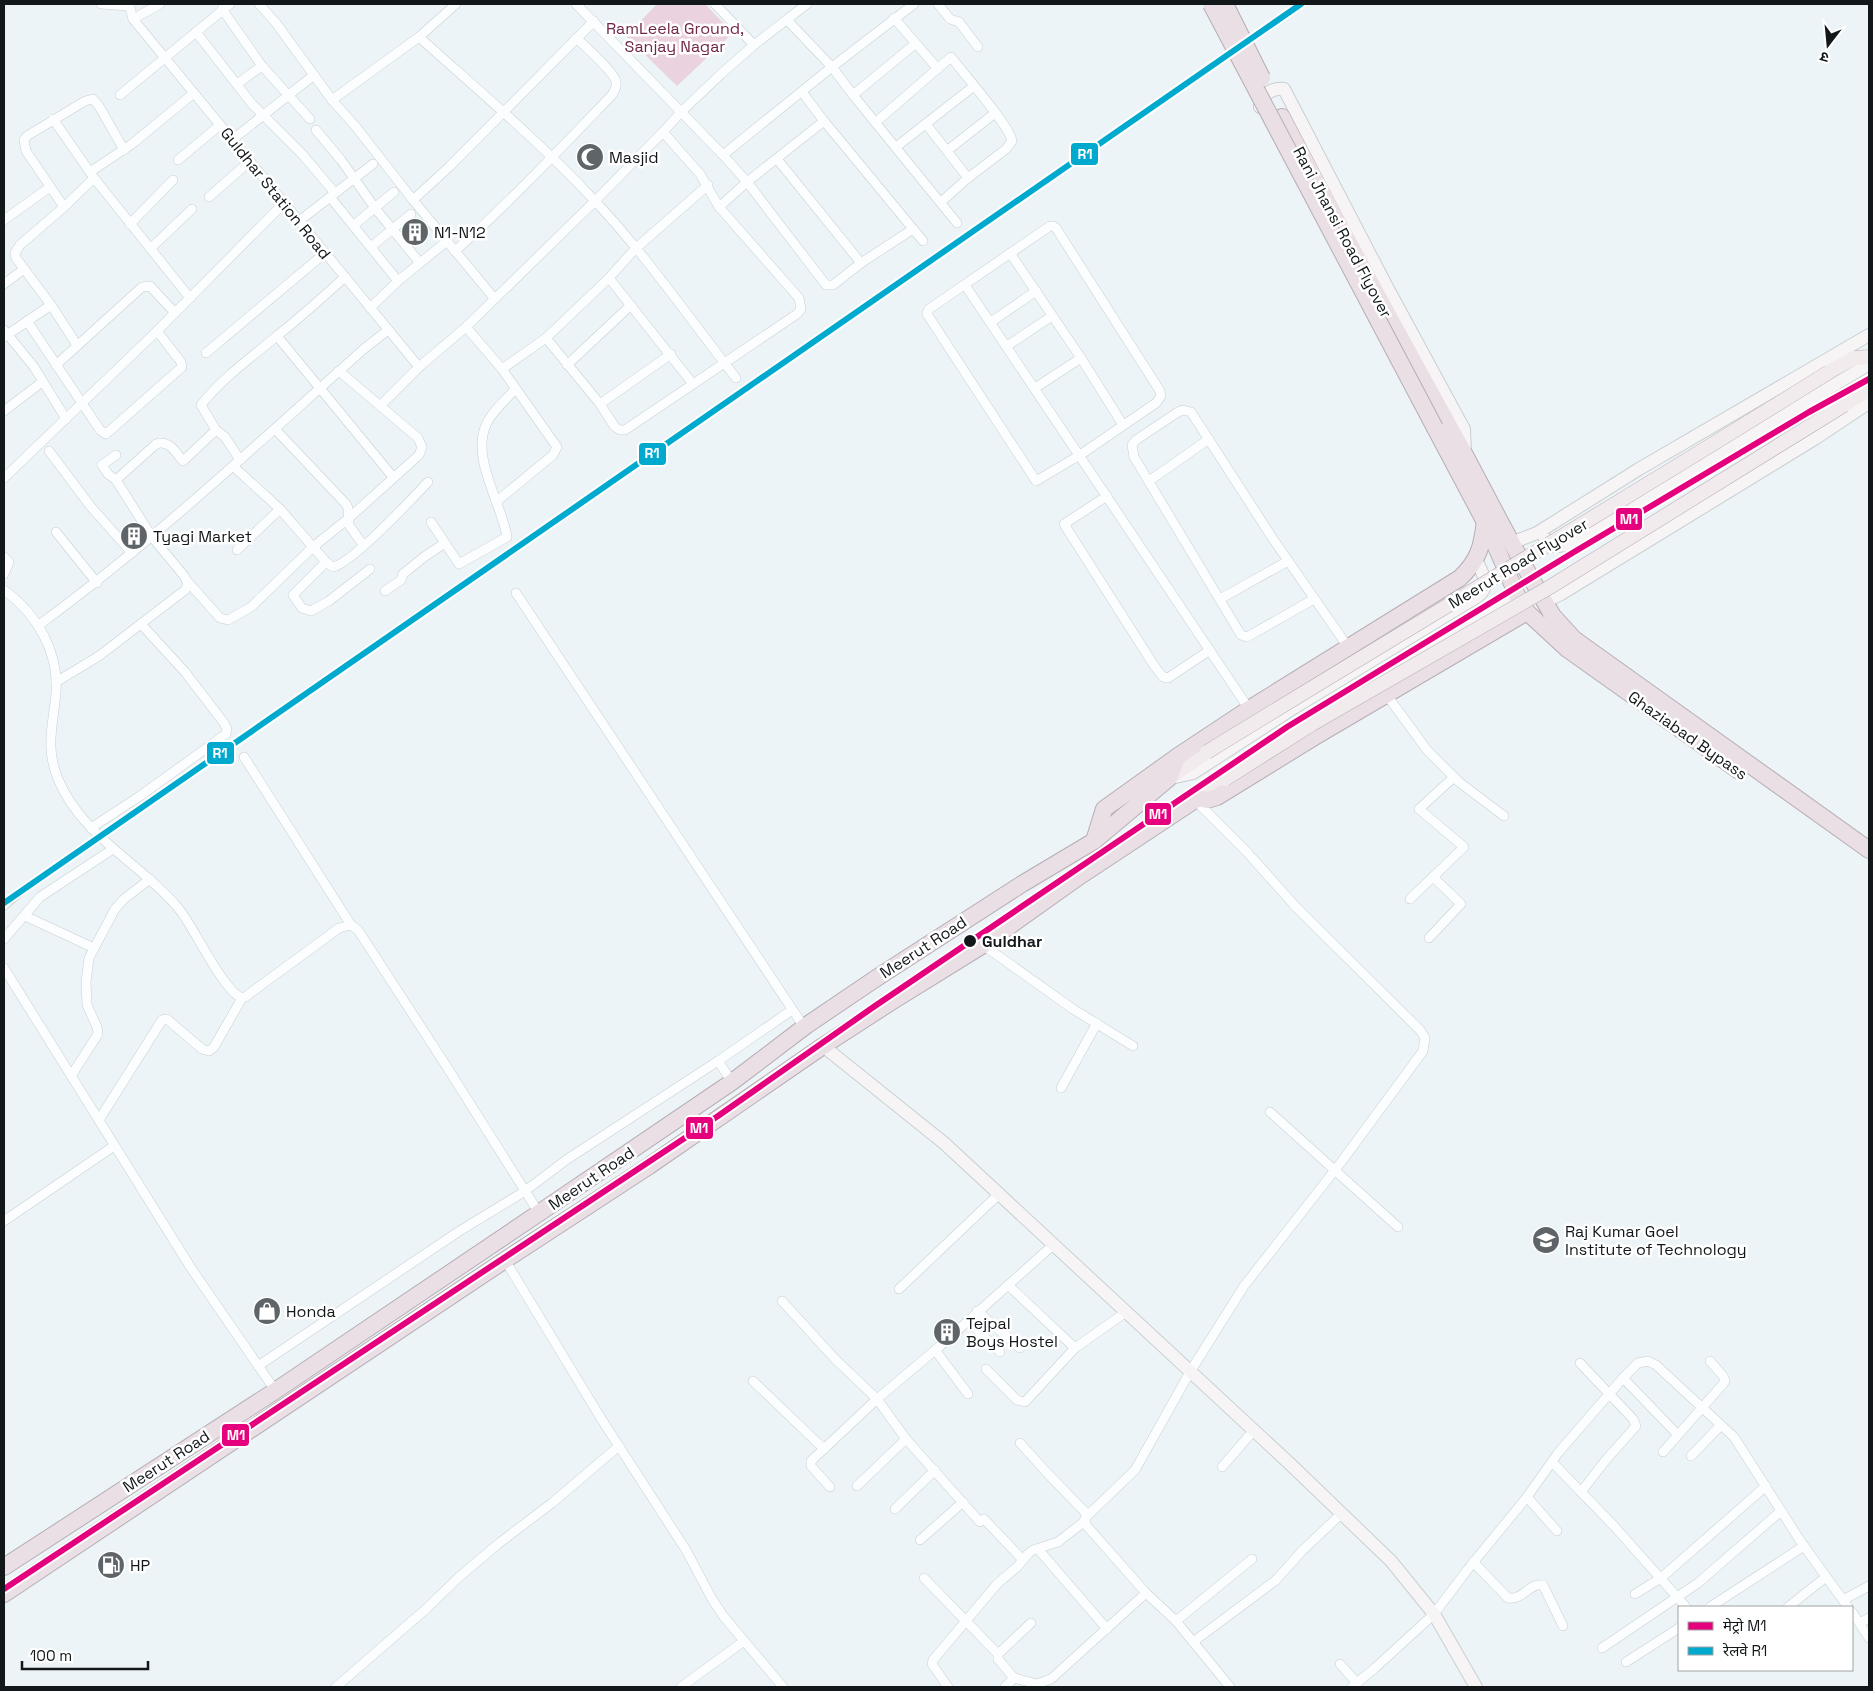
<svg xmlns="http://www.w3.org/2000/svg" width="1873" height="1691" font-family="'Space Grotesk','Noto Sans Devanagari',sans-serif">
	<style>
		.green { fill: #ead2de }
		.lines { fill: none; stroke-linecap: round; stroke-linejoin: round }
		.street-casing { stroke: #c9cfd1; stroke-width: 10 }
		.secondary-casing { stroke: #c9cfd1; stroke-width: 14 }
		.primary-casing { stroke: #b6adb4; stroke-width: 15 }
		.highway-casing { stroke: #b6adb4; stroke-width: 18 }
		.street { stroke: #fcfdfe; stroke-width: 9 }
		.secondary { stroke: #f7f4f6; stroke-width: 12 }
		.primary { stroke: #f1ebee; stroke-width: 14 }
		.highway { stroke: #eadfe4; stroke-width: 16 }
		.rail-casing { stroke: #d2d4d5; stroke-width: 4.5 }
		.rail { stroke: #fff; stroke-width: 2.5; stroke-dasharray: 8; stroke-linecap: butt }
		.primary-bridge-casing { stroke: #b6adb4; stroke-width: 15; stroke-linecap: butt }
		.highway-bridge-casing { stroke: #b6adb4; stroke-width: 18; stroke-linecap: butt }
		.primary-bridge { stroke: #f1ebee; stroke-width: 14 }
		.highway-bridge { stroke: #eadfe4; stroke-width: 16 }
		.rail-1-casing { stroke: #fff; stroke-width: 10 }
		.rail-1 { stroke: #00a9ce; stroke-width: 6 }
		.metro-1-casing { stroke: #fff; stroke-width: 10 }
		.metro-1 { stroke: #e5007d; stroke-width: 6 }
		.stop-dot { fill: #121719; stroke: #fff; stroke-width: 2 }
		.labels { text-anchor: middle; stroke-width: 5; stroke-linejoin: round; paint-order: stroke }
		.park-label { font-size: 16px; fill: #712549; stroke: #fff }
		.poi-label { font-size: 16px; fill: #121719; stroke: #fff; text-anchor: start }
		.street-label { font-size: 16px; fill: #121719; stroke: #fff }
		.stop-label { font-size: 16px; font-weight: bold; fill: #121719; stroke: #fff; text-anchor: start }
		.line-badge { stroke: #fff; stroke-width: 2 }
		.badge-label { font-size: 14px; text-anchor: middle; font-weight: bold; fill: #fff }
	</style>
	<rect width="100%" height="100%" fill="#ecf4f7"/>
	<path class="green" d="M 657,4 L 705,4 L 733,33 L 677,86 L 626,36 Z"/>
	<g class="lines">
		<g class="street-casing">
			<g id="street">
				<path d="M 101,4 L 129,6"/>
				<path d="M 129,4 L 133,19 L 419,367"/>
				<path d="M 259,4 L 276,23 L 332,100 L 356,127 L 413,200 L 494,298"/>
				<path d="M 576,4 L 723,155 L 747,182 L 826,285 L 833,285 L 861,263 L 913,229"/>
				<path d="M 715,4 L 754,45"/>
				<path d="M 938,4 L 950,19 L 959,22 L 978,47"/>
				<path d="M 222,9 L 262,66 L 310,119"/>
				<path d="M 894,18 L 938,69"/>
				<path d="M 133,19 L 160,4"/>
				<path d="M 787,20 L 832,67 L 853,95 L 957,223"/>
				<path d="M 196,32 L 252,104 L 302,154 L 335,193"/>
				<path d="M 419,37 C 478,90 540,142 594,200 C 646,255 689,318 736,378"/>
				<path d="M 237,84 L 262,66"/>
				<path d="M 802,92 L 824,121 L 923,241"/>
				<path d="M 120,95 L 230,4"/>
				<path d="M 853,95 L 915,44"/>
				<path d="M 332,100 L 419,37 L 456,4"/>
				<path d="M 53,119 L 94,178 L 190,298"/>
				<path d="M 876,122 L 951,57 C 963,73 1010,126 1012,141 L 1006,149 L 968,178 L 941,202"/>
				<path d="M 926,124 L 968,178"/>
				<path d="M 316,130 L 341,160 L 375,208 L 420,263"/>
				<path d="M 232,140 L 314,75"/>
				<path d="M 896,147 L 974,86"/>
				<path d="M 948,150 L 995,113"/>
				<path d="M 723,155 L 832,67 L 914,4"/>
				<path d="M 777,159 L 861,263"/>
				<path d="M 178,160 L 220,125"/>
				<path d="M 90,172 L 132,144 L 194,93"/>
				<path d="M 209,197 L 250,161"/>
				<path d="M 330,197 L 398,281"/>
				<path d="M 413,200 L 450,166 L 594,21"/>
				<path d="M 64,207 L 26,151 L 24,140 L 27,136 L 85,101 L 93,99 L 99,106 L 124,150"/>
				<path d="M 719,207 L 747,182 L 824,121"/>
				<path d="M 4,220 L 50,187"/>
				<path d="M 299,221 L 373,164"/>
				<path d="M 130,224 L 173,180"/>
				<path d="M 354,225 L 394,192"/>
				<path d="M 1050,226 L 1053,226 L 1056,228 L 1160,391 L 1161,396 L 1156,403 L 1080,455 L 1036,481 L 927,314 L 929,309 Z"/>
				<path d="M 372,246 L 411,214"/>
				<path d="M 150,249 L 192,209"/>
				<path d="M 455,251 C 510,202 560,149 611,96 C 614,92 617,87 616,82 C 615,73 584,45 576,38"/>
				<path d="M 1010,253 L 1081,358 L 1123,425"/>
				<path d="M 609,278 L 693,384"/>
				<path d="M 4,284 L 24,269"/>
				<path d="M 965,285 L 1249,709"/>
				<path d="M 370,308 L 398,281 L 447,241"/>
				<path d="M 27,321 L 100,430 L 106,434 L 182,367 L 181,362 L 157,331"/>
				<path d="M 991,322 L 1036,291"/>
				<path d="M 466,327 L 502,369 L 557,447 L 553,455 L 496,502"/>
				<path d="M 4,330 L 34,367 L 66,419"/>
				<path d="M 277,336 L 393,477"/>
				<path d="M 4,337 L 51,305"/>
				<path d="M 546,338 L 600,404 L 615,427 L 620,430 L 625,430 L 797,314 L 801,309 L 799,298 L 719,207 L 700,174 L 663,132"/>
				<path d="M 77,345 L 51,305 L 16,258 L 15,253 L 20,245 L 64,207 L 94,178"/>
				<path d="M 1007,346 L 1052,316"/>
				<path d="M 206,353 L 325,253"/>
				<path d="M 56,365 L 142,287 L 150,286 L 175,313"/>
				<path d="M 567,365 L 631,305"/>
				<path d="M 502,369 L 546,338 L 609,278 L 635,249 L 708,185"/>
				<path d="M 1035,388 L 1081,358"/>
				<path d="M 600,404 L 671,354"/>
				<path d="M 381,405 L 419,367 L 466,327 L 595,201 L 663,132 L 681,112 L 721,74 L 754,45 L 807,4"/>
				<path d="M 4,411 L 42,382"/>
				<path d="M 275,429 L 346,504 L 348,508 L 349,525 L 363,545"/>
				<path d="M 49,451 L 91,507 L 132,553"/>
				<path d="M 240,460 L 225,437 L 216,430 L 201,405 C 223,377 251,358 278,335 C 301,317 323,297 345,277"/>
				<path d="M 233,466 L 280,509 L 326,562 L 333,567 C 352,563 412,499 428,482"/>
				<path d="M 4,478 L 157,331 L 284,203"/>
				<path d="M 116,480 L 156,444 C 169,439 176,453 183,461 L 216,430"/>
				<path d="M 1149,481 L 1209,439"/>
				<path d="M 1107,496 L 1064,524 L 1155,667 L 1163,677 L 1168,678 L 1210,650"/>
				<path d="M 56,532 L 97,583"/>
				<path d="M 445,543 L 459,564 L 507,537 C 502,504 471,459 486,425 C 491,412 506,400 515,389"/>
				<path d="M 237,550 L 280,509"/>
				<path d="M 4,557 L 9,562 L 4,574"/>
				<path d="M 326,562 L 293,595 L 302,608 L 311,611 L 329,601 L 370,569"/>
				<path d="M 188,582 L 220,618 L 228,620 L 251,607 L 313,547 L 349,518 L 419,455 L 422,447 L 418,438 L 339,371"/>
				<path d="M 4,590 C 37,614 59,652 56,693 C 53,726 45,747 58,779 C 82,837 141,863 179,909 C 194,927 223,991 242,998 L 245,997 L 339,928 L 351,925 L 358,930 L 445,1064 L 539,1213"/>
				<path d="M 385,591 L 401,580 L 403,574 L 424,557 L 445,543 L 431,522"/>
				<path d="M 516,593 L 804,1027"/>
				<path d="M 1220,599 L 1288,561"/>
				<path d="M 1314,599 L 1247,637 L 1241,635 L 1134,457 L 1132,445 L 1136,440 L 1178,412 L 1183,410 L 1191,412 L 1273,539 L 1348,647"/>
				<path d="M 39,625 C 155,540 258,443 365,348 L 388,330"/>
				<path d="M 56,682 L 99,656 L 185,590 L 188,585 L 185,577 L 152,537 L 116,480 L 108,474 L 102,465 L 116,455"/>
				<path d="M 1386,694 L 1427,750 L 1459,782 L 1504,816"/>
				<path d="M 244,757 L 351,925"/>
				<path d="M 1195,800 L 1246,851 L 1296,907 L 1420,1030 L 1425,1038 L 1423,1051 L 1342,1161 L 1244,1286 L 1190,1372 L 1135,1470 L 1085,1518 L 1086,1525 L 1146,1593 L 1176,1621 L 1230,1687"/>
				<path d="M 91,828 L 140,796 L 226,734 L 227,729 L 224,723 L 185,672 L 141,624"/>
				<path d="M 1410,899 L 1464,847 L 1419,809 L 1454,777"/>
				<path d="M 25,916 L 94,948"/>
				<path d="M 1429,938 L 1461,904 L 1433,877"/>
				<path d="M 4,939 L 40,897 L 113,849"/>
				<path d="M 983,945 L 1073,1009 L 1133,1046"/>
				<path d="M 4,968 L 191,1268 L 277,1393"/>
				<path d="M 718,1061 L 732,1082"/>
				<path d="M 71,1076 L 98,1034 L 97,1027 L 87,1005 L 86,982 L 89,958 L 115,909 L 124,899 L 150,879"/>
				<path d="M 1061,1088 L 1097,1023"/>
				<path d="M 1270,1112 L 1398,1227"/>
				<path d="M 99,1120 L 162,1020 L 167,1019 L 202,1049 L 209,1051 L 214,1047 L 242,998"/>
				<path d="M 4,1221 L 114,1146"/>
				<path d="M 505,1260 L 602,1420 L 686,1550 L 712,1599 L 724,1617 L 783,1687"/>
				<path d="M 1008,1285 L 1075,1348"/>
				<path d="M 899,1289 L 998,1195"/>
				<path d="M 782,1301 L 835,1359 L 877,1399 L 906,1439 L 980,1522"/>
				<path d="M 977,1311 L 1020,1348"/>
				<path d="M 968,1321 L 1000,1352"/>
				<path d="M 935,1350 L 968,1394"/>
				<path d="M 1580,1363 L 1633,1419 L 1636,1426 L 1605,1461 L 1581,1492"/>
				<path d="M 258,1366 L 458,1232 L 525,1191 L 566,1160 L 718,1061 L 792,1010"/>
				<path d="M 986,1369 L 1017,1400 L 1025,1402 L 1075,1348 L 1126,1312"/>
				<path d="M 1623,1378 L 1678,1435"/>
				<path d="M 753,1381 L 824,1449"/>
				<path d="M 1020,1443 L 1050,1476 L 1087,1514"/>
				<path d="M 1663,1452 L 1723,1384 L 1725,1381 L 1723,1376 L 1710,1361"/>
				<path d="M 1691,1456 L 1721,1425"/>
				<path d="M 1552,1462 L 1614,1526 L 1686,1607"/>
				<path d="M 1222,1467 L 1254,1430"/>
				<path d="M 857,1486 L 906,1439"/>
				<path d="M 830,1487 L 811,1466 L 811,1461 L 877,1399 L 940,1346 L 1053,1245"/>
				<path d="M 1527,1497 L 1557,1531"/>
				<path d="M 895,1509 L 935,1470"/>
				<path d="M 984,1519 L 1023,1560"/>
				<path d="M 920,1540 L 963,1502"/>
				<path d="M 1038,1549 L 1107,1629"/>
				<path d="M 1473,1562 L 1508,1598 C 1522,1601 1530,1582 1543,1585 L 1563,1626"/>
				<path d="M 924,1578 L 998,1654"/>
				<path d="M 1635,1594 L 1661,1578 L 1766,1486"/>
				<path d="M 1843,1600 L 1869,1586"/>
				<path d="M 1710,1607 L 1804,1546"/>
				<path d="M 1788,1607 L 1826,1577"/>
				<path d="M 1852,1612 L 1869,1638"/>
				<path d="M 1176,1621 L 1252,1559"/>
				<path d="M 1860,1623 L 1869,1618"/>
				<path d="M 1193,1642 L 1275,1581 L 1302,1551 L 1342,1513"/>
				<path d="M 1602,1648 L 1698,1583 L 1781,1511"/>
				<path d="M 1626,1662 L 1679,1628"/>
				<path d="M 1340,1664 L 1357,1683"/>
				<path d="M 1014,1678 L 1037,1684 L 1051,1679 L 1146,1593"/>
				<path d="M 336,1687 L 426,1609 L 458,1578 L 498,1544 L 552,1503 L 619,1446"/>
				<path d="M 681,1687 L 744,1641"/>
				<path d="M 948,1687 L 932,1664 L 933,1660 L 997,1584 L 1017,1567 L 1028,1554 L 1033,1550 L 1058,1542 L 1085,1521"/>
				<path d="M 1005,1687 L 1014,1678 L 998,1659 L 998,1654 L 1031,1623"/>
				<path d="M 1352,1687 L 1375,1668 L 1434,1614 L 1468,1569 L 1527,1497 L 1558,1453 L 1623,1378 L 1638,1363 L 1648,1361 L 1656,1365 L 1734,1437 L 1801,1542 L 1848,1607"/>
			</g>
		</g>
		<g class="secondary-casing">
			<g id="secondary">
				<path d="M 1260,107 C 1259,96 1273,87 1284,89 L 1387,287 L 1464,429 L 1465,454"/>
				<path d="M 1545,539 L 1555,546 L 1568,545 L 1869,364"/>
				<path d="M 1511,543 L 1537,533 L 1639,469 L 1869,335"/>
				<path d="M 1544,602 L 1561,594 L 1816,438 L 1867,404 L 1869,395"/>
				<path d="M 1390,671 L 1517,595"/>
				<path d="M 1171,778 L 1193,773 L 1295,707 L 1478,596 C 1492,585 1482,573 1476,560"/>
				<path d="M 823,1046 L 944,1143 L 1289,1463 L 1391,1561 L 1434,1614 L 1476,1687"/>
			</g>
		</g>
		<g class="primary-casing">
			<g id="primary">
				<path d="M 1829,372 L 1854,358 L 1869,357"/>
				<path d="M 1844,405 L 1869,389"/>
				<path d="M 1169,778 L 1207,752"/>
				<path d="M 1198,798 L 1225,779"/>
			</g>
		</g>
		<g class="highway-casing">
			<g id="highway">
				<path d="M 1282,117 C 1341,230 1402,341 1464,453 C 1493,508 1521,563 1553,616 L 1574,639 L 1869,850"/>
				<path d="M 1435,428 L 1487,526 L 1517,595 L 1527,612 L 1567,649 L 1739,771"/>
				<path d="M 1094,841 L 1104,809 L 1178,756 L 1249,709 L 1460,578 C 1479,560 1482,546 1485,521"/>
				<path d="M 4,1567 L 275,1391 L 539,1213 L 732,1082 L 807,1025 L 878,977 L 1022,884 L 1094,841 L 1169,778 L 1178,756"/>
				<path d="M 4,1594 L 505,1260 L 649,1166 L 823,1046 L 891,1002 L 983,945 L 1080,876 L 1198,798 L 1207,800 L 1217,797 L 1316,736 L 1527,612"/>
			</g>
		</g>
		<use href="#street" class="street"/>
		<use href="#secondary" class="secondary"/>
		<use href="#primary" class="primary"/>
		<use href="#highway" class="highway"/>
		<g class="rail-casing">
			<path id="rail" d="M 4,909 L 44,875"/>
		</g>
		<use href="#rail" class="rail"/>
		<g class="primary-bridge-casing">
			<g id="primary-bridge">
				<path d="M 1207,752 C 1414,625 1623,501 1829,372"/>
				<path d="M 1225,779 L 1312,724 L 1550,587 L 1844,405"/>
			</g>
		</g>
		<g class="highway-bridge-casing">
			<g id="highway-bridge">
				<path d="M 1211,4 L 1435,428"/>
				<path d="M 1225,4 L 1262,78"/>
			</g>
		</g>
		<use href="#primary-bridge" class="primary-bridge"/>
		<use href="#highway-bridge" class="highway-bridge"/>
		<g class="rail-1-casing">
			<path id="rail-1" d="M 4,903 L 1301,4"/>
		</g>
		<use href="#rail-1" class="rail-1"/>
		<g class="metro-1-casing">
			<path id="metro-1" d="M 4,1589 L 718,1116 L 872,1008 L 1287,727 L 1574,552 L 1809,412 L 1869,379"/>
		</g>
		<use href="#metro-1" class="metro-1"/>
	</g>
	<defs>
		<g id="mosque-disc" transform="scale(1.4375)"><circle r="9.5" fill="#5e6467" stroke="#fff"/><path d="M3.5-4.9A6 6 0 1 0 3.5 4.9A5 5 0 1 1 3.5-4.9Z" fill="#fff"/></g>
		<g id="building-disc" transform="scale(1.4375)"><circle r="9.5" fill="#5e6467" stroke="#fff"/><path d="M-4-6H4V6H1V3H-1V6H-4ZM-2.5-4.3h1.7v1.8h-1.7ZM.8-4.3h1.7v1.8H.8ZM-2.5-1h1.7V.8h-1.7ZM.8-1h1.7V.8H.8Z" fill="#fff"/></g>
		<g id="university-disc" transform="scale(1.4375)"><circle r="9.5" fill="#5e6467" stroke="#fff"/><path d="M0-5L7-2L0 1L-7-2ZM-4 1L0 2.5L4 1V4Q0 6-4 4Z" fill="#fff"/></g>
		<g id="shop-disc" transform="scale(1.4375)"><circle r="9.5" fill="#5e6467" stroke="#fff"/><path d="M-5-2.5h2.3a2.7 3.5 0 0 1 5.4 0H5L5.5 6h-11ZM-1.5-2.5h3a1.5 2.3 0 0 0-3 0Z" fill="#fff"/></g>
		<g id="fuel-disc" transform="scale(1.4375)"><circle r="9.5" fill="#5e6467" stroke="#fff"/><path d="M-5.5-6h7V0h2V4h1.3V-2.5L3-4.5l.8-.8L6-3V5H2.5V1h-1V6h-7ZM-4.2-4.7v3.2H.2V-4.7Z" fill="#fff"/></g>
	</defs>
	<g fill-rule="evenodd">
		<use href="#mosque-disc" x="590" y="157"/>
		<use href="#building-disc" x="415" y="232"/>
		<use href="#building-disc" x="134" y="536"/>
		<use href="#university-disc" x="1546" y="1240"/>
		<use href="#shop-disc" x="267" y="1311"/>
		<use href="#building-disc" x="947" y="1332"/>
		<use href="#fuel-disc" x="111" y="1565"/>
	</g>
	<circle class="stop-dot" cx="970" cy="941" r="7"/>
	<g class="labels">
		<g class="park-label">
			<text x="675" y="34">RamLeela Ground,<tspan x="675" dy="18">Sanjay Nagar</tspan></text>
		</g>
		<g class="poi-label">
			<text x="609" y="163">Masjid</text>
			<text x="434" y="238">N1-N12</text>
			<text x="153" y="542">Tyagi Market</text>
			<text x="1565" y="1237">Raj Kumar Goel<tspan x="1565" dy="18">Institute of Technology</tspan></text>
			<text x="286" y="1317">Honda</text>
			<text x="966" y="1329">Tejpal<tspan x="966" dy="18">Boys Hostel</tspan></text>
			<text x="130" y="1571">HP</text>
		</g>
		<g class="street-label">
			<text transform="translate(276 193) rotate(51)" y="6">Guldhar Station Road</text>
			<text transform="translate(1343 232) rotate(62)" y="6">Rani Jhansi Road Flyover</text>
			<text transform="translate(1518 563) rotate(-31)" y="6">Meerut Road Flyover</text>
			<text transform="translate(1688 735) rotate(35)" y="6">Ghaziabad Bypass</text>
			<text transform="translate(923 947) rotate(-33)" y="6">Meerut Road</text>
			<text transform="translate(591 1178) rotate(-34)" y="6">Meerut Road</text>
			<text transform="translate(166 1461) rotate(-33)" y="6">Meerut Road</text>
		</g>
		<g class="stop-label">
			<text x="982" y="947">Guldhar</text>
		</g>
	</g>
	<g class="line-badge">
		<rect x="1070" y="142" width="29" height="24" rx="5" fill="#00a9ce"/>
		<rect x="638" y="442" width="29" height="24" rx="5" fill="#00a9ce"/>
		<rect x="1615" y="507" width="28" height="24" rx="5" fill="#e5007d"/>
		<rect x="206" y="741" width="29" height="24" rx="5" fill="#00a9ce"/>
		<rect x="1144" y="802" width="28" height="24" rx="5" fill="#e5007d"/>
		<rect x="685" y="1116" width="29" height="24" rx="5" fill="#e5007d"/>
		<rect x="221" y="1423" width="29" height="24" rx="5" fill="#e5007d"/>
	</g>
	<g class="badge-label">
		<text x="1085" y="159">R1</text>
		<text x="652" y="458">R1</text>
		<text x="1629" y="524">M1</text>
		<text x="220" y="758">R1</text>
		<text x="1158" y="819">M1</text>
		<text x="699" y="1133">M1</text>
		<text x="236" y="1440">M1</text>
	</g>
	<rect width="1873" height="1691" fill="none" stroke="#121719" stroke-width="10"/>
	<rect x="1678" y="1606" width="175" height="65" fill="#ffffff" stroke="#a0a2a3"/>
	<rect x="1688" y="1622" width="25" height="8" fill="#e5007d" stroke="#a0a2a3"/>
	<text x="1723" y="1631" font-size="15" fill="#121719">मेट्रो M1</text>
	<rect x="1688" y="1647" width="25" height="8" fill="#00a9ce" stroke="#a0a2a3"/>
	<text x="1723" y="1656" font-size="15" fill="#121719">रेलवे R1</text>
	<g transform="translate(1828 45) rotate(196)" stroke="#ffffff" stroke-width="4" paint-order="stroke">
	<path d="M0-4L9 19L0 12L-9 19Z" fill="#121719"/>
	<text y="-8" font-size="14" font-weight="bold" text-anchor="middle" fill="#121719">उ</text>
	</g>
	<path d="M22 1661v8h126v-8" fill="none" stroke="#121719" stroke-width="2.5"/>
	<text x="30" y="1661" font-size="15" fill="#121719" stroke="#ffffff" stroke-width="4" paint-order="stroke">100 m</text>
</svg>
